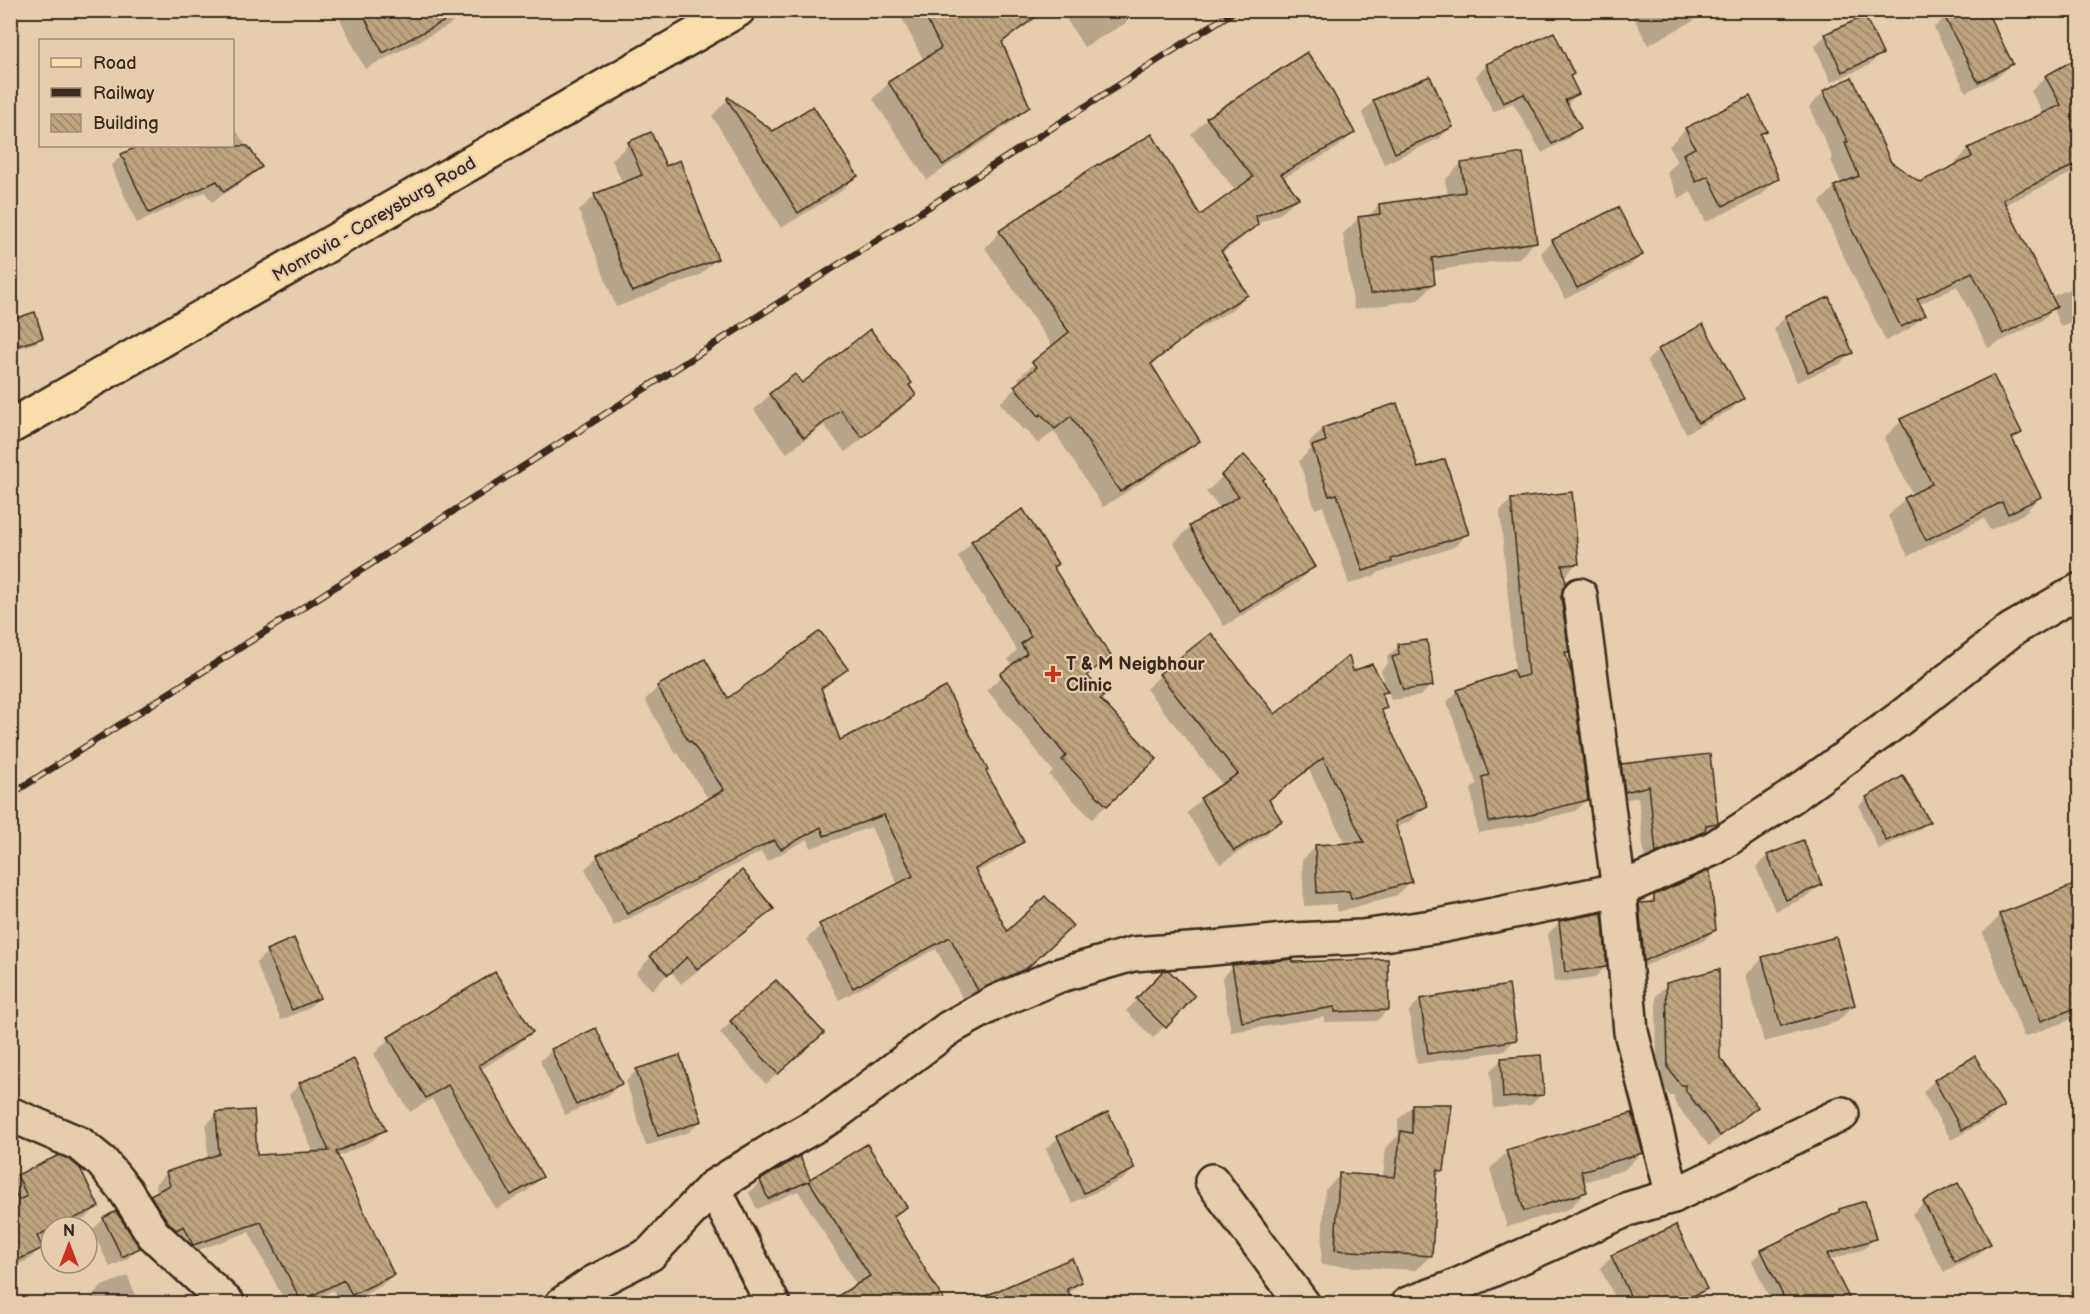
<svg xmlns="http://www.w3.org/2000/svg" width="2090" height="1314" font-family="'Balsamiq Sans',sans-serif">
	<style>
		.shadow { fill: #0003 }
		.building { fill: url(#building-back-hatch); stroke: #3b2a1e; stroke-width: 1.5 }
		.lines { fill: none; stroke-linecap: round; stroke-linejoin: round }
		.minor-casing { stroke: #3b2a1e; stroke-width: 38 }
		.major-casing { stroke: #3b2a1e; stroke-width: 38 }
		.minor { stroke: #e5cdad; stroke-width: 33 }
		.major { stroke: #f9deab; stroke-width: 33 }
		.rail-casing { stroke: #3b2a1e; stroke-width: 7 }
		.rail { stroke: #e5cdad; stroke-width: 4.5; stroke-dasharray: 14; stroke-linecap: butt }
		.poi-dot { fill: #c8321e; stroke: #e5cdad; stroke-width: 2 }
		.labels { text-anchor: middle; stroke-width: 4.5; stroke-linejoin: round; paint-order: stroke }
		.street-label { font-size: 18px; fill: #3b2a1e; stroke: #e5cdad }
		.poi-label { font-size: 18px; font-weight: bold; fill: #3b2a1e; stroke: #e5cdad; text-anchor: start }
	</style>
	<defs>
		<pattern id="building-back-hatch" width="6" height="6" patternUnits="userSpaceOnUse" patternTransform="scale(1.5)"><rect width="6" height="6" fill="#bfa57f"/><path d="M-1 5l2 2M0 0l6 6M5-1l2 2" fill="none" stroke="#9c8767"/></pattern>
	</defs>
	<rect width="100%" height="100%" fill="#e5cdad"/>
	<filter id="ink" filterUnits="userSpaceOnUse"><feTurbulence type="fractalNoise" baseFrequency=".0167" numOctaves="2"/><feDisplacementMap in="SourceGraphic" scale="12" xChannelSelector="R" yChannelSelector="G"/><feConvolveMatrix kernelMatrix="1 2 1 2 8 2 1 2 1" color-interpolation-filters="sRGB"/></filter>
	<g filter="url(#ink)">
		<g class="shadow">
			<path d="M 345,10 L 464,10 L 448,26 L 365,69 L 339,17 Z"/>
			<path d="M 898,10 L 1002,10 L 1015,31 L 1001,45 L 1028,107 L 1012,122 L 927,180 L 873,99 L 889,83 L 924,61 Z"/>
			<path d="M 1061,10 L 1133,10 L 1135,13 L 1124,24 L 1084,47 Z"/>
			<path d="M 1630,10 L 1704,10 L 1693,21 L 1648,45 Z"/>
			<path d="M 1945,17 L 2012,64 L 2000,75 L 1966,92 L 1934,28 Z"/>
			<path d="M 1553,34 L 1578,94 L 1566,105 L 1579,128 L 1569,138 L 1542,153 L 1513,103 L 1493,112 L 1476,76 L 1486,66 Z"/>
			<path d="M 1826,35 L 1881,53 L 1870,65 L 1831,82 L 1815,46 Z"/>
			<path d="M 2080,59 L 2080,182 L 2074,172 L 2004,205 L 2051,299 L 2055,295 L 2080,285 L 2080,319 L 2060,326 L 2053,309 L 2041,321 L 1988,348 L 1957,286 L 1918,305 L 1924,315 L 1909,329 L 1886,341 L 1839,247 L 1820,202 L 1835,187 L 1842,185 L 1831,160 L 1833,158 L 1809,107 L 1824,92 L 1852,79 L 1890,163 L 1920,183 L 1956,167 L 1954,164 L 1969,149 L 2044,115 L 2031,91 L 2046,77 Z"/>
			<path d="M 1430,77 L 1451,126 L 1440,138 L 1384,164 L 1362,113 L 1373,101 Z"/>
			<path d="M 728,99 L 773,132 L 856,176 L 840,192 L 781,228 L 712,116 Z"/>
			<path d="M 1207,119 L 1353,133 L 1337,148 L 1283,178 L 1297,198 L 1281,213 L 1257,224 L 1240,240 L 1221,254 L 1246,295 L 1230,311 L 1193,332 L 1150,366 L 1198,441 L 1182,456 L 1103,507 L 1054,431 L 1038,444 L 1025,428 L 1023,430 L 1000,403 L 1021,383 L 1018,378 L 1053,347 L 985,248 L 1000,232 L 1200,217 L 1236,191 L 1191,134 Z"/>
			<path d="M 232,124 L 260,167 L 249,178 L 212,202 L 205,192 L 137,223 L 111,166 L 122,155 L 142,146 L 232,146 Z"/>
			<path d="M 1686,129 L 1765,131 L 1759,136 L 1777,179 L 1760,196 L 1706,222 L 1691,192 L 1679,198 L 1667,172 L 1677,162 L 1669,146 Z"/>
			<path d="M 651,134 L 665,168 L 716,259 L 700,275 L 616,307 L 579,211 L 595,195 L 623,184 L 612,160 L 629,144 Z"/>
			<path d="M 1461,164 L 1535,242 L 1519,258 L 1432,271 L 1434,283 L 1418,300 L 1354,309 L 1343,234 L 1359,218 L 1368,217 L 1379,205 L 1448,195 L 1445,180 Z"/>
			<path d="M 1553,241 L 1641,255 L 1630,266 L 1565,299 L 1541,253 Z"/>
			<path d="M 1828,299 L 1851,353 L 1840,364 L 1797,382 L 1774,329 L 1785,317 Z"/>
			<path d="M 10,321 L 41,338 L 36,343 L 10,351 Z"/>
			<path d="M 1702,326 L 1742,399 L 1731,410 L 1686,433 L 1647,361 L 1658,350 Z"/>
			<path d="M 801,385 L 907,385 L 914,395 L 899,411 L 845,452 L 824,425 L 787,453 L 754,410 L 770,395 Z"/>
			<path d="M 1901,421 L 2020,433 L 2011,442 L 2040,497 L 2023,514 L 1990,530 L 1984,518 L 1908,556 L 1888,516 L 1905,499 L 1913,495 L 1884,438 Z"/>
			<path d="M 1323,429 L 1417,470 L 1467,534 L 1454,547 L 1379,572 L 1376,575 L 1349,584 L 1323,506 L 1315,509 L 1299,461 L 1311,449 L 1309,443 Z"/>
			<path d="M 1244,457 L 1261,480 L 1313,567 L 1297,583 L 1224,626 L 1174,543 L 1190,527 L 1221,509 L 1206,492 Z"/>
			<path d="M 1511,500 L 1577,563 L 1566,575 L 1563,575 L 1560,597 L 1567,651 L 1564,654 L 1587,800 L 1575,811 L 1526,823 L 1523,825 L 1478,833 L 1471,789 L 1477,784 L 1447,702 L 1458,691 L 1516,680 L 1500,511 Z"/>
			<path d="M 972,542 L 1052,568 L 1109,656 L 1086,677 L 1141,773 L 1092,819 L 1049,775 L 1053,771 L 987,690 L 1013,666 L 1008,659 L 1017,650 L 958,557 Z"/>
			<path d="M 1211,636 L 1275,716 L 1352,672 L 1386,691 L 1381,696 L 1385,708 L 1380,713 L 1426,806 L 1412,820 L 1395,828 L 1410,881 L 1397,895 L 1338,912 L 1336,904 L 1304,906 L 1302,860 L 1316,847 L 1346,845 L 1309,770 L 1268,801 L 1280,820 L 1267,834 L 1220,864 L 1187,813 L 1201,799 L 1223,785 L 1146,689 L 1160,676 Z"/>
			<path d="M 1399,646 L 1432,685 L 1420,696 L 1391,700 L 1381,670 L 1388,663 L 1387,657 Z"/>
			<path d="M 2080,664 L 2080,692 L 2071,672 Z"/>
			<path d="M 846,669 L 821,691 L 839,742 L 984,772 L 1022,842 L 1009,855 L 975,873 L 1007,933 L 1058,939 L 1012,981 L 965,1003 L 936,949 L 839,1000 L 807,939 L 820,926 L 898,885 L 871,827 L 811,848 L 808,839 L 767,861 L 761,852 L 614,926 L 585,869 L 598,856 L 664,825 L 709,800 L 678,753 L 676,754 L 645,700 L 658,687 L 727,701 Z"/>
			<path d="M 1622,766 L 1716,823 L 1705,834 L 1700,835 L 1692,842 L 1645,863 L 1638,797 L 1614,802 L 1611,777 Z"/>
			<path d="M 1867,798 L 1928,822 L 1919,830 L 1878,849 L 1859,806 Z"/>
			<path d="M 1802,842 L 1820,885 L 1809,896 L 1775,911 L 1756,867 L 1767,856 Z"/>
			<path d="M 2075,887 L 2080,898 L 2080,1016 L 2024,1037 L 1983,933 L 2000,916 Z"/>
			<path d="M 1655,896 L 1715,930 L 1703,941 L 1633,971 L 1628,916 L 1640,905 L 1647,904 Z"/>
			<path d="M 772,909 L 756,924 L 681,984 L 671,971 L 652,990 L 636,973 L 651,957 Z"/>
			<path d="M 1560,922 L 1605,967 L 1594,978 L 1554,982 L 1548,934 Z"/>
			<path d="M 267,952 L 319,998 L 307,1009 L 281,1020 L 256,963 Z"/>
			<path d="M 1763,958 L 1854,1005 L 1837,1022 L 1764,1042 L 1746,975 Z"/>
			<path d="M 1292,963 L 1388,1009 L 1377,1021 L 1324,1022 L 1324,1017 L 1231,1032 L 1222,978 L 1233,966 Z"/>
			<path d="M 1152,984 L 1193,996 L 1153,1038 L 1126,1011 Z"/>
			<path d="M 1667,984 L 1719,1059 L 1756,1106 L 1745,1118 L 1709,1146 L 1675,1103 L 1674,1096 L 1670,1096 L 1657,1079 L 1656,996 Z"/>
			<path d="M 1420,1000 L 1515,1040 L 1504,1051 L 1417,1064 L 1409,1011 Z"/>
			<path d="M 731,1022 L 811,1044 L 766,1084 L 720,1033 Z"/>
			<path d="M 531,1032 L 516,1047 L 480,1070 L 542,1177 L 526,1192 L 496,1209 L 432,1099 L 410,1112 L 374,1054 L 389,1039 Z"/>
			<path d="M 552,1050 L 620,1084 L 609,1095 L 565,1115 L 540,1061 Z"/>
			<path d="M 1975,1058 L 2002,1106 L 1991,1118 L 1951,1140 L 1923,1092 L 1934,1081 Z"/>
			<path d="M 1501,1060 L 1542,1094 L 1531,1105 L 1493,1108 L 1490,1071 Z"/>
			<path d="M 637,1070 L 700,1121 L 689,1132 L 646,1146 L 626,1081 Z"/>
			<path d="M 300,1084 L 384,1130 L 372,1141 L 337,1157 L 393,1275 L 381,1286 L 345,1304 L 339,1304 L 333,1290 L 306,1304 L 286,1304 L 249,1232 L 181,1256 L 140,1207 L 151,1196 L 158,1193 L 155,1184 L 167,1173 L 208,1160 L 206,1125 L 217,1114 L 255,1157 L 314,1154 L 289,1095 Z"/>
			<path d="M 1413,1105 L 1443,1170 L 1435,1178 L 1431,1255 L 1416,1270 L 1321,1265 L 1325,1190 L 1340,1175 L 1383,1177 L 1386,1148 L 1398,1136 L 1398,1120 Z"/>
			<path d="M 1108,1114 L 1134,1169 L 1122,1180 L 1072,1203 L 1046,1149 L 1058,1138 Z"/>
			<path d="M 1507,1152 L 1641,1153 L 1624,1170 L 1583,1182 L 1586,1192 L 1569,1209 L 1507,1227 L 1490,1169 Z"/>
			<path d="M 59,1157 L 97,1207 L 86,1218 L 66,1227 L 51,1227 L 51,1234 L 38,1240 L 41,1247 L 30,1259 L 10,1268 L 10,1180 Z"/>
			<path d="M 799,1158 L 809,1181 L 905,1207 L 893,1219 L 942,1299 L 857,1286 L 798,1191 L 757,1209 L 749,1193 L 761,1181 Z"/>
			<path d="M 1958,1185 L 1989,1243 L 1978,1255 L 1944,1272 L 1912,1214 L 1924,1203 Z"/>
			<path d="M 1839,1210 L 1874,1239 L 1864,1249 L 1829,1260 L 1847,1304 L 1772,1304 L 1752,1261 L 1762,1251 L 1833,1217 Z"/>
			<path d="M 104,1219 L 138,1247 L 127,1259 L 110,1267 L 92,1230 Z"/>
			<path d="M 1675,1227 L 1705,1289 L 1694,1300 L 1687,1304 L 1618,1304 L 1600,1268 L 1612,1257 Z"/>
			<path d="M 128,1276 L 138,1304 L 93,1304 L 91,1298 L 102,1286 Z"/>
			<path d="M 1081,1282 L 1068,1294 L 976,1304 Z"/>
		</g>
		<g class="building">
			<path d="M 361,10 L 466,10 L 383,53 Z"/>
			<path d="M 922,10 L 1045,10 L 1002,42 L 1030,107 L 943,165 L 888,82 L 941,48 Z"/>
			<path d="M 1941,10 L 1986,10 L 2013,64 L 1978,82 Z"/>
			<path d="M 1865,16 L 1883,54 L 1842,72 L 1825,34 Z"/>
			<path d="M 1554,32 L 1574,74 L 1570,76 L 1579,94 L 1565,100 L 1581,128 L 1552,144 L 1524,94 L 1503,103 L 1486,64 Z"/>
			<path d="M 1307,52 L 1324,76 L 1355,133 L 1281,174 L 1299,198 L 1256,216 L 1258,225 L 1221,251 L 1248,295 L 1211,317 L 1151,364 L 1200,441 L 1120,492 L 1071,416 L 1055,429 L 1041,414 L 1039,416 L 1014,386 L 1037,367 L 1032,362 L 1069,332 L 999,231 L 1098,164 L 1099,165 L 1152,134 L 1200,215 L 1253,177 L 1206,118 Z"/>
			<path d="M 2079,57 L 2079,163 L 2003,199 L 2057,307 L 2003,334 L 1972,272 L 1917,299 L 1926,315 L 1901,327 L 1853,232 L 1834,186 L 1859,176 L 1845,143 L 1848,142 L 1823,91 L 1852,77 L 1891,162 L 1920,182 L 1972,157 L 1968,148 L 2061,105 L 2045,76 Z"/>
			<path d="M 1430,76 L 1453,127 L 1395,153 L 1373,100 Z"/>
			<path d="M 1750,96 L 1767,131 L 1760,134 L 1779,179 L 1723,206 L 1708,176 L 1696,182 L 1683,154 L 1695,148 L 1685,128 Z"/>
			<path d="M 728,97 L 773,131 L 813,106 L 858,176 L 798,213 L 727,99 Z"/>
			<path d="M 651,132 L 666,166 L 680,160 L 718,259 L 632,292 L 594,194 L 642,175 L 628,142 Z"/>
			<path d="M 139,146 L 248,146 L 262,167 L 224,192 L 217,181 L 149,213 L 121,154 Z"/>
			<path d="M 1523,153 L 1537,242 L 1432,258 L 1435,284 L 1370,294 L 1358,217 L 1380,214 L 1379,204 L 1465,192 L 1461,163 Z"/>
			<path d="M 1618,207 L 1643,255 L 1577,288 L 1552,240 Z"/>
			<path d="M 1829,297 L 1853,353 L 1808,372 L 1785,316 Z"/>
			<path d="M 35,312 L 43,338 L 10,348 L 10,320 Z"/>
			<path d="M 1703,324 L 1744,399 L 1698,423 L 1658,349 Z"/>
			<path d="M 870,329 L 912,383 L 909,385 L 916,395 L 862,437 L 840,410 L 804,438 L 769,394 L 795,374 L 802,383 Z"/>
			<path d="M 1993,375 L 2022,433 L 2012,438 L 2041,497 L 2008,514 L 2002,502 L 1926,540 L 1904,498 L 1932,484 L 1900,419 Z"/>
			<path d="M 1397,403 L 1418,468 L 1445,459 L 1469,534 L 1391,559 L 1392,562 L 1363,571 L 1337,494 L 1329,496 L 1312,446 L 1326,441 L 1322,428 Z"/>
			<path d="M 1244,455 L 1265,478 L 1263,480 L 1315,567 L 1240,612 L 1189,526 L 1239,496 L 1221,475 Z"/>
			<path d="M 1572,492 L 1579,564 L 1562,565 L 1566,583 L 1563,588 L 1561,597 L 1569,652 L 1565,652 L 1572,675 L 1588,800 L 1536,813 L 1536,814 L 1489,822 L 1482,777 L 1489,775 L 1457,690 L 1513,670 L 1516,678 L 1528,675 L 1511,499 Z"/>
			<path d="M 1023,509 L 1058,564 L 1053,567 L 1111,656 L 1087,675 L 1104,696 L 1100,699 L 1157,759 L 1107,806 L 1062,760 L 1066,756 L 1000,674 L 1027,653 L 1021,644 L 1031,636 L 971,541 Z"/>
			<path d="M 820,631 L 848,669 L 821,688 L 840,740 L 946,687 L 988,770 L 986,771 L 1024,842 L 975,869 L 1007,931 L 1045,896 L 1073,926 L 1027,968 L 978,991 L 950,937 L 853,988 L 819,924 L 913,876 L 884,815 L 824,836 L 821,827 L 781,849 L 774,840 L 627,914 L 597,855 L 664,822 L 665,823 L 724,790 L 691,741 L 689,742 L 657,686 L 705,659 L 728,698 Z"/>
			<path d="M 1211,633 L 1275,714 L 1349,656 L 1353,671 L 1372,664 L 1388,692 L 1382,693 L 1387,708 L 1381,710 L 1428,806 L 1395,822 L 1412,882 L 1351,899 L 1349,891 L 1317,893 L 1315,845 L 1364,842 L 1323,758 L 1269,800 L 1282,821 L 1234,851 L 1200,798 L 1238,774 L 1159,674 Z"/>
			<path d="M 1427,640 L 1433,686 L 1403,690 L 1392,657 L 1399,655 L 1398,644 Z"/>
			<path d="M 1710,754 L 1718,823 L 1706,825 L 1705,831 L 1656,853 L 1649,786 L 1625,792 L 1621,764 Z"/>
			<path d="M 1903,776 L 1930,822 L 1886,841 L 1866,797 Z"/>
			<path d="M 1803,840 L 1822,885 L 1786,900 L 1767,855 Z"/>
			<path d="M 742,870 L 774,909 L 697,969 L 687,957 L 668,975 L 650,956 Z"/>
			<path d="M 1710,870 L 1716,930 L 1644,961 L 1639,903 L 1654,902 L 1654,895 Z"/>
			<path d="M 2079,883 L 2079,1007 L 2041,1021 L 1999,914 Z"/>
			<path d="M 1602,913 L 1607,967 L 1565,972 L 1559,921 Z"/>
			<path d="M 1836,937 L 1855,1005 L 1781,1026 L 1762,957 Z"/>
			<path d="M 294,938 L 320,998 L 292,1010 L 266,950 Z"/>
			<path d="M 1293,959 L 1293,962 L 1388,959 L 1389,1010 L 1335,1012 L 1335,1007 L 1242,1022 L 1232,965 Z"/>
			<path d="M 1719,969 L 1720,1058 L 1758,1107 L 1720,1136 L 1686,1091 L 1685,1085 L 1681,1085 L 1668,1068 L 1666,983 Z"/>
			<path d="M 1168,970 L 1195,996 L 1166,1028 L 1136,999 L 1163,971 Z"/>
			<path d="M 495,972 L 533,1032 L 479,1065 L 543,1177 L 511,1195 L 448,1085 L 426,1098 L 388,1037 Z"/>
			<path d="M 776,980 L 824,1033 L 778,1074 L 730,1021 Z"/>
			<path d="M 1509,985 L 1517,1040 L 1428,1054 L 1420,999 Z"/>
			<path d="M 596,1028 L 622,1084 L 576,1105 L 551,1049 Z"/>
			<path d="M 680,1055 L 702,1121 L 658,1136 L 636,1069 Z"/>
			<path d="M 1541,1055 L 1544,1095 L 1503,1098 L 1501,1058 Z"/>
			<path d="M 1975,1056 L 2004,1107 L 1962,1130 L 1934,1080 Z"/>
			<path d="M 354,1059 L 386,1130 L 336,1152 L 394,1275 L 352,1295 L 344,1280 L 301,1301 L 261,1222 L 193,1245 L 184,1226 L 176,1230 L 168,1222 L 150,1195 L 170,1185 L 166,1172 L 219,1154 L 216,1112 L 254,1110 L 257,1155 L 329,1151 L 299,1083 Z"/>
			<path d="M 1412,1104 L 1452,1104 L 1444,1171 L 1437,1170 L 1432,1256 L 1335,1250 L 1339,1173 L 1395,1177 L 1401,1131 L 1412,1133 Z"/>
			<path d="M 1108,1112 L 1135,1169 L 1084,1193 L 1057,1136 Z"/>
			<path d="M 1632,1113 L 1643,1153 L 1581,1171 L 1587,1192 L 1524,1211 L 1506,1150 Z"/>
			<path d="M 867,1144 L 907,1207 L 893,1216 L 946,1304 L 825,1304 L 870,1276 L 809,1181 L 768,1199 L 760,1180 L 800,1156 L 810,1179 Z"/>
			<path d="M 59,1155 L 70,1160 L 80,1168 L 99,1207 L 56,1227 L 51,1227 L 51,1229 L 37,1236 L 43,1248 L 10,1264 L 10,1184 L 19,1200 L 27,1196 L 17,1175 Z"/>
			<path d="M 1958,1183 L 1991,1244 L 1955,1262 L 1923,1201 Z"/>
			<path d="M 1865,1201 L 1876,1239 L 1827,1254 L 1852,1304 L 1787,1304 L 1761,1250 L 1839,1212 L 1839,1209 Z"/>
			<path d="M 116,1211 L 140,1248 L 122,1257 L 103,1218 Z"/>
			<path d="M 1676,1225 L 1707,1289 L 1677,1304 L 1634,1304 L 1611,1255 Z"/>
			<path d="M 1072,1258 L 1082,1282 L 1067,1289 L 1074,1304 L 967,1304 Z"/>
		</g>
		<g class="lines">
			<g class="minor-casing">
				<g id="minor">
					<path d="M 1580,595 L 1619,890 L 1631,1032 L 1673,1196"/>
					<path d="M 10,1114 L 80,1144 L 102,1162 L 125,1190 L 153,1234 L 228,1304"/>
					<path d="M 1212,1181 L 1303,1304"/>
					<path d="M 713,1187 L 773,1304"/>
					<path d="M 562,1304 L 593,1283 L 650,1254 L 713,1187 L 776,1148 L 832,1116 L 949,1028 L 996,1002 L 1057,976 L 1133,954 L 1203,949 L 1294,940 L 1362,937 L 1439,926 L 1619,890 L 1714,848 L 1791,797 L 1899,719 L 2011,630 L 2080,590"/>
					<path d="M 1408,1304 L 1447,1290 L 1628,1209 L 1673,1196 L 1842,1114"/>
				</g>
			</g>
			<g class="major-casing">
				<path id="major" d="M 10,427 L 738,10"/>
			</g>
			<use href="#minor" class="minor"/>
			<use href="#major" class="major"/>
			<g class="rail-casing">
				<path id="rail" d="M 10,795 L 1236,10"/>
			</g>
			<use href="#rail" class="rail"/>
		</g>
	</g>
	<path class="poi-dot" d="M1050 665h6v6h6v6h-6v6h-6v-6h-6v-6h6z"/>
	<g class="labels">
		<g class="street-label">
			<text transform="translate(374 219) rotate(-30)" y="6">Monrovia - Careysburg Road</text>
		</g>
		<g class="poi-label">
			<text x="1066" y="670">T &amp; M Neigbhour<tspan x="1066" dy="21">Clinic</tspan></text>
		</g>
	</g>
	<rect width="2090" height="1314" fill="none" stroke="#e5cdad" stroke-width="36"/>
	<rect x="18" y="18" width="2054" height="1278" fill="none" stroke="#3b2a1e" stroke-width="2" filter="url(#ink)"/>
	<rect x="39" y="39" width="195" height="108" fill="#e5cdad" stroke="#a18c74" stroke-width="1.5"/>
	<rect x="51" y="58" width="30" height="9" fill="#f9deab" stroke="#a18c74" stroke-width="1.5"/>
	<text x="93" y="69" font-size="18" fill="#3b2a1e">Road</text>
	<rect x="51" y="88" width="30" height="9" fill="#3b2a1e" stroke="#a18c74" stroke-width="1.5"/>
	<text x="93" y="99" font-size="18" fill="#3b2a1e">Railway</text>
	<rect x="51" y="114" width="30" height="18" fill="url(#building-back-hatch)" stroke="#a18c74" stroke-width="1.5"/>
	<text x="93" y="129" font-size="18" fill="#3b2a1e">Building</text>
	<g transform="translate(69 1245)"><circle r="28" fill="#e5cdad" stroke="#a18c74" stroke-width="1.5"/>
	<path d="M0-4.5L10 22L0 15L-10 22Z" fill="#c8321e"/>
	<text y="-9" font-size="16" font-weight="bold" text-anchor="middle" fill="#3b2a1e">N</text>
	</g>
</svg>
